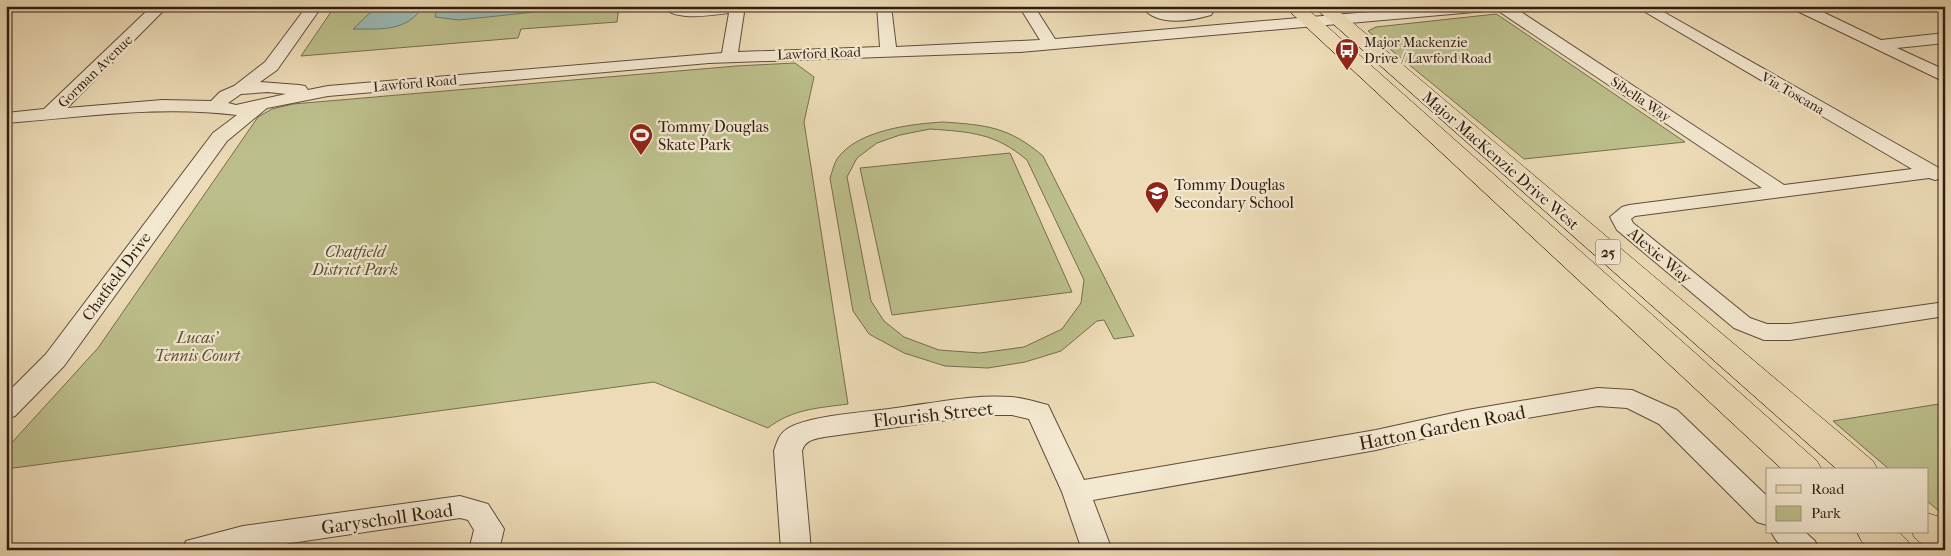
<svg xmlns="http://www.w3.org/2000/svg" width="1951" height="556" font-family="'IM FELL French Canon',serif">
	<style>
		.green { fill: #bcbf8b; stroke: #766e4e; fill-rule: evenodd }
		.water { fill: #9abab5; stroke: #707b73 }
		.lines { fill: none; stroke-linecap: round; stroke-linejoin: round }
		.minor-casing { stroke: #604c3a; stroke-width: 2 }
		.major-casing { stroke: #311c10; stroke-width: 1 }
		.minor { fill: #f3e8d0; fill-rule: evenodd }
		.major { fill: #ecdbb6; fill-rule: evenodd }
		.labels { text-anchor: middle; stroke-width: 4.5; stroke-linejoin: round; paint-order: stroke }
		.far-poi-label { font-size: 14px; fill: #311c10; stroke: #f3e8d0; text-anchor: start }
		.far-street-label { font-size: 14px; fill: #311c10; stroke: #f3e8d0 }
		.shield { fill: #f3e8d0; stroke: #6b594a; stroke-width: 1 }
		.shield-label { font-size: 15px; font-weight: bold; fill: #311c10 }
		.poi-label { font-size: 16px; fill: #311c10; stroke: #f3e8d0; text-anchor: start }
		.street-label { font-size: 16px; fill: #311c10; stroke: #f3e8d0 }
		.park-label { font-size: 16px; font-style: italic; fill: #5b4d35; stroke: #f3e8d0 }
		.near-street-label { font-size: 19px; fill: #311c10; stroke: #f3e8d0 }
	</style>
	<rect width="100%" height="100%" fill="#ecdbb6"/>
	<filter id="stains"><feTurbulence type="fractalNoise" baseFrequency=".004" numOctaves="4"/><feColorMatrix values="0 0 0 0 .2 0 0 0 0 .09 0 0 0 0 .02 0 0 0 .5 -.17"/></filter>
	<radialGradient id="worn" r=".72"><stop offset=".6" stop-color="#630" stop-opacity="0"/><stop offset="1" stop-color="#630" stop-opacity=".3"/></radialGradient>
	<g class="green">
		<path d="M 335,6 L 619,6 L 617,22 L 521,29 L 518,38 L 301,56 Z"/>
		<path d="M 1496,14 L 1498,15 L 1685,142 L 1524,159 L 1368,31 L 1376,27 Z"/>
		<path d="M 795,63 L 814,77 L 804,122 L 848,404 C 819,408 792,409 768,428 L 654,382 L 6,469 L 6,449 L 98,348 L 258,117 L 272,109 L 293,104 L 736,66 Z"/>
		<path d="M 943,122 C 987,125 1009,127 1043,156 L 1134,336 L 1114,339 L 1104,320 L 1097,321 L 1061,351 L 1025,362 L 988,368 L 945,366 L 904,353 L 869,334 L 853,311 L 830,178 C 832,172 834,164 837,159 C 857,130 911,124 943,122 ZM 930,129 C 971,132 995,133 1027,160 L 1084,280 L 1081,303 L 1062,329 L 1024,347 L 980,353 L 939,350 L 904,337 L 884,321 L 871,301 L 847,177 L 857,158 L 877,143 L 900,135 Z"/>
		<path d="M 1010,153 L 1072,292 L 892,315 L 860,168 Z"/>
		<path d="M 1945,403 L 1945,516 L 1927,501 L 1927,470 L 1890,470 L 1833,421 Z"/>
	</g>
	<g class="water">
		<path d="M 377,6 L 423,6 C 408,32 380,29 353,29 Z"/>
		<path d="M 438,6 L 577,6 L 568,11 L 554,10 L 459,20 L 435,17 Z"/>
	</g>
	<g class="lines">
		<g class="minor-casing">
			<g id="minor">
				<path d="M 6,6 L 14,6 L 11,10 L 6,11 Z"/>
				<path d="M 152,6 L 168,6 L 67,108 L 162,100 L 211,101 L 220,92 L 234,86 L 265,62 L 307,6 L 322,6 L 277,70 L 260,82 L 299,85 L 305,86 L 308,90 L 328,86 L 722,53 L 729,13 C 711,15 674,22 662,6 L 745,6 L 738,52 L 880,47 L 877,6 L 891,6 L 896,47 L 1040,40 L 1019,6 L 1034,6 L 1055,39 L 1439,6 L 1512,6 L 1784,185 L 1912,169 L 1635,6 L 1653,6 L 1939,168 L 1945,174 L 1942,178 L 1935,180 L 1929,178 L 1635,216 L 1631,219 L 1633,223 L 1750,318 L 1767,324 L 1790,324 L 1945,302 L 1945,316 L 1790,340 L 1764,340 L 1734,328 L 1617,230 L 1610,217 L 1622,207 L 1629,205 L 1762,188 L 1497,10 L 1020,52 L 709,63 L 328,96 L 267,108 L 227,141 L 64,366 L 15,416 L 6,419 L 6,394 L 46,354 L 213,133 L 237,115 C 160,105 83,117 6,123 L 6,113 L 44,109 ZM 268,92 L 286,94 L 236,105 L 228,103 L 241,94 Z"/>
				<path d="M 1141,6 C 1146,6 1152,5 1157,6 C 1163,8 1168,11 1175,12 C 1191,12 1202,6 1217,6 L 1211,15 C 1190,21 1156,27 1141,6 Z"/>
				<path d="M 1791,6 L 1810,6 L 1881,40 L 1945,33 L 1945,43 L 1897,48 L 1945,70 L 1945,82 L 1793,9 Z"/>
				<path d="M 1598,388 L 1632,390 L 1677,410 L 1767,496 L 1767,525 L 1757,522 L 1659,424 L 1627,408 L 1598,406 L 1467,428 L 1376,450 L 1093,500 L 1112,550 L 1082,550 L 1062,492 L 1029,419 L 1012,415 L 984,415 L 824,437 C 814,439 805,440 802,451 L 811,550 L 781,550 L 774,451 C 777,442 779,434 787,429 C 808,415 870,412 896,408 C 934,403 973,394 1011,397 C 1023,398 1036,402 1048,405 L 1084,480 L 1376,430 L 1467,410 Z"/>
				<path d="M 460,496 L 488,504 L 504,529 L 499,550 L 469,550 L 474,530 L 468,520 L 460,518 L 244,550 L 182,550 L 186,541 L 243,526 Z"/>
				<path d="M 1771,532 L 1805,532 L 1815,541 L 1819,550 L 1785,550 L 1776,540 Z"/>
			</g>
		</g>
		<g class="major-casing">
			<g id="major">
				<path d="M 1284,6 L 1304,6 L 1817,461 L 1822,470 L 1783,470 Z"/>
				<path d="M 1313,6 L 1333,6 L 1873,461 L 1878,470 L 1838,470 Z"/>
				<path d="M 1927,513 L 1940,517 L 1945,521 L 1945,550 L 1929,550 L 1914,537 L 1912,532 L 1927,532 Z"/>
				<path d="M 1857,532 L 1899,532 L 1907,540 L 1912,550 L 1870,550 L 1862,542 Z"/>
			</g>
		</g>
		<use href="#minor" class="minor"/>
		<use href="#major" class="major"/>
	</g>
	<defs>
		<g id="bus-pin" transform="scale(1.25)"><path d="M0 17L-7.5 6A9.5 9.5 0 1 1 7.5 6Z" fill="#8f2418" stroke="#f3e8d0"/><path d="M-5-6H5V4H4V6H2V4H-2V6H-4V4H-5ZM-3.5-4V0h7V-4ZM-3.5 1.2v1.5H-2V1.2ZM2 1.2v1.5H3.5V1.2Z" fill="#fff"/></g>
		<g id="stadium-pin" transform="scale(1.25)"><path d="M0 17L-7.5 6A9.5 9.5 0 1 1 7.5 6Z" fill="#8f2418" stroke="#f3e8d0"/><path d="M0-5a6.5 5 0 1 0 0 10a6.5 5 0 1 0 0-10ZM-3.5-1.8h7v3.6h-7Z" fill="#fff"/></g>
		<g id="school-pin" transform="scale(1.25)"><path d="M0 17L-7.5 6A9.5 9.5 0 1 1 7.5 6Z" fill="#8f2418" stroke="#f3e8d0"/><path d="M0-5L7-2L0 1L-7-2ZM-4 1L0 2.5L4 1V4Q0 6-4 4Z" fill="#fff"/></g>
	</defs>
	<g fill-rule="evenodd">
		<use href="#bus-pin" x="1347" y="50"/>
		<use href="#stadium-pin" x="641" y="135"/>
		<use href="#school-pin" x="1157" y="193"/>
	</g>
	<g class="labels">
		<g class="far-poi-label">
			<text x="1364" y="47">Major Mackenzie<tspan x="1364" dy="16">Drive / Lawford Road</tspan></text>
		</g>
		<g class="far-street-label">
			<text transform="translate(819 53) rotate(-2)" y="5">Lawford Road</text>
			<text transform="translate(95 71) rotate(-44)" y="5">Gorman Avenue</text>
			<text transform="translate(415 83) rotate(-5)" y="5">Lawford Road</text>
			<text transform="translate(1793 93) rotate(30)" y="5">Via Toscana</text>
			<text transform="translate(1641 99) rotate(34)" y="5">Sibella Way</text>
		</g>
		<rect class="shield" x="1595.5" y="239.5" width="25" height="25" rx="4"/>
		<g class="shield-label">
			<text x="1608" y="257">25</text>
		</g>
		<g class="poi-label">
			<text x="658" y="132">Tommy Douglas<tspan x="658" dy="18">Skate Park</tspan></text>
			<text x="1174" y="190">Tommy Douglas<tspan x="1174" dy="18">Secondary School</tspan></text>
		</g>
		<g class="street-label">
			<text transform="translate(1501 160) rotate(41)" y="6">Major MacKenzie Drive West</text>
			<text transform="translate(1660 255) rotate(40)" y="6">Alexie Way</text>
			<text transform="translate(116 276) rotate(-54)" y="6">Chatfield Drive</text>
		</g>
		<g class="park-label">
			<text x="355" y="257">Chatfield<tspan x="355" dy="18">District Park</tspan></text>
			<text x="197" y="343">Lucas'<tspan x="197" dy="18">Tennis Court</tspan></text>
		</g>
		<g class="near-street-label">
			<text transform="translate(933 414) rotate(-6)" y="7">Flourish Street</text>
			<text transform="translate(1442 427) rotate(-11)" y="7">Hatton Garden Road</text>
			<text transform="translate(387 518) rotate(-8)" y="7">Garyscholl Road</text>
		</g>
	</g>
	<rect width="1951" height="556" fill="none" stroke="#ecdbb6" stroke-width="25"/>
	<rect x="8" y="8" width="1936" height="541" fill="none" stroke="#311c10" stroke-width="2.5"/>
	<rect x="12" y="12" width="1926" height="531" fill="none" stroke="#311c10"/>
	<rect x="1766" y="468" width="162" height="65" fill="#f3e8d0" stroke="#a59683"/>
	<rect x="1776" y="485" width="25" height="8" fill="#ecdbb6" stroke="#a59683"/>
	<text x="1811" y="494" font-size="15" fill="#311c10">Road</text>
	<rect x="1776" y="506" width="25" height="15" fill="#bcbf8b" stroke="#a59683"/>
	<text x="1811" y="518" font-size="15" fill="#311c10">Park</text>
	<rect width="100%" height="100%" filter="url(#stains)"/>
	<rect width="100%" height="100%" fill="url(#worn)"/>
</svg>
